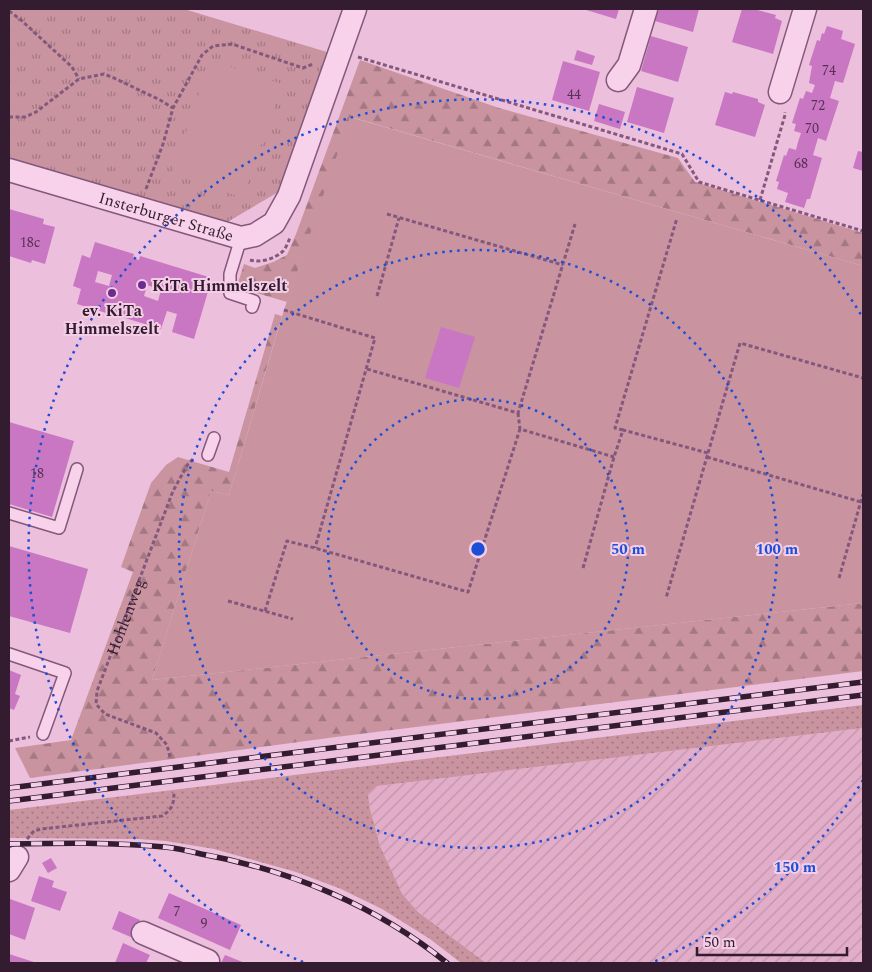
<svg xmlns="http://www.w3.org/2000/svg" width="872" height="972" font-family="Spectral,serif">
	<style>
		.farmland { fill: url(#farmland-furrows) }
		.grass { fill: url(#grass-dots) }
		.forest { fill: url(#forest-firs) }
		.park { fill: url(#park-tufts) }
		.garden { fill: #c994a0 }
		.building { fill: #c976c3; fill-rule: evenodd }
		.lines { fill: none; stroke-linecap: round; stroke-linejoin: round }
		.service-casing { stroke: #83587c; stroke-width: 14 }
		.minor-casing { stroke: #83587c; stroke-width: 25 }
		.path { stroke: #83587c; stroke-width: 3; stroke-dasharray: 4 2.5; stroke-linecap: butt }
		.service { stroke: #f7d2ea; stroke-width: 11 }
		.minor { stroke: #f7d2ea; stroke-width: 22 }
		.rail-casing { stroke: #331c30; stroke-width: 5.5 }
		.rail { stroke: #f3cee6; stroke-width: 4; stroke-dasharray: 11; stroke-linecap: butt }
		.ring { fill: none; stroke: #1d4ed8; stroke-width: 2.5; stroke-dasharray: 2.5 5 }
		.poi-dot { fill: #6c2b90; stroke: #f3cee6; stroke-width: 2 }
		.labels { text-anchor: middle; stroke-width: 4; stroke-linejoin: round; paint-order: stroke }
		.number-label { font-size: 14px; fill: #583255 }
		.street-label { font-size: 16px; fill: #331c30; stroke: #f3cee6 }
		.poi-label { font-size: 16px; font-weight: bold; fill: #331c30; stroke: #f3cee6; text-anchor: start }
		.centre { fill: #1d4ed8; stroke: #f3cee6; stroke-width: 2.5 }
		.ring-label { font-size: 15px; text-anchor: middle; font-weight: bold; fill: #1d4ed8; stroke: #f3cee6; stroke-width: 4; stroke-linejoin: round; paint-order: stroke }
	</style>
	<defs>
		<pattern id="farmland-furrows" width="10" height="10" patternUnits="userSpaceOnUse" patternTransform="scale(1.25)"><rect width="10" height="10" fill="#e1adc8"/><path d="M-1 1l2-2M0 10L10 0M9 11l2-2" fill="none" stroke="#c294ac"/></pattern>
		<pattern id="grass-dots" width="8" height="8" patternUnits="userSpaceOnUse" patternTransform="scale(1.25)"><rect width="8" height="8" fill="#c994a0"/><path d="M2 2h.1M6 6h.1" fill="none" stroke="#a47883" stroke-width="1.8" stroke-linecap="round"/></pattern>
		<pattern id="forest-firs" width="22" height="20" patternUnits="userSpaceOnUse" patternTransform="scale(1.25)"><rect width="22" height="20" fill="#c994a0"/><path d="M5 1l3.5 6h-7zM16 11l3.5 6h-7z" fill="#a47883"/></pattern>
		<pattern id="park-tufts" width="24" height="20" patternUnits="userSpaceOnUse" patternTransform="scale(1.25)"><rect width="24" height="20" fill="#c994a0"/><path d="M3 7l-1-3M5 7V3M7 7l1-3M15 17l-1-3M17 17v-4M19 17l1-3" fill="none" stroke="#a47883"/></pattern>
	</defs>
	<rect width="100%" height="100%" fill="#ecbfdc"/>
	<path class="farmland" d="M 863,728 L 863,963 L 486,963 L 418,912 L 401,894 L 380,846 L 370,809 L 368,794 L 377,786 Z"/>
	<path class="grass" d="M 863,705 L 863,728 L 377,786 L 368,794 L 370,809 L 380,846 L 402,894 L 418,912 L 486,963 L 461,963 L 430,939 L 382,909 L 341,889 L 296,872 L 214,849 L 166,841 L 138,839 L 9,838 L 9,810 Z"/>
	<g class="forest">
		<path d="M 360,60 L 499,108 L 678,158 L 695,182 L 863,233 L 863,266 L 351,117 L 287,302 L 250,291 L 238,283 L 244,264 L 255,268 L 273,262 L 287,255 L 296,234 Z"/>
		<path d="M 275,314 L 282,316 L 229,495 L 211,491 L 152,680 L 863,603 L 863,671 L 336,737 L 30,778 L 15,748 L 71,740 L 133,572 L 121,567 L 151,483 L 166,465 L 178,457 L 229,472 Z"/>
	</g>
	<path class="park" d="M 9,9 L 184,9 L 327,52 L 280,191 L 224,224 L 9,159 Z"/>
	<g class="garden">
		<path d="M 210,60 L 282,84 L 243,198 L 172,174 Z"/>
		<path d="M 350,117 L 863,266 L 863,603 L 152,680 L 211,491 L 229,495 L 284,310 Z"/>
	</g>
	<g class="building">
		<path d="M 583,9 L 619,9 L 616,19 Z"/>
		<path d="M 659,9 L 699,9 L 693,32 L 655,21 Z"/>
		<path d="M 742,9 L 749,10 L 749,9 L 753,9 L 776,15 L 775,18 L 782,21 L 773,54 L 732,42 Z"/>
		<path d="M 827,26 L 843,31 L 841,39 L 855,44 L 843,83 L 835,81 L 830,98 L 839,101 L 826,141 L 818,138 L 813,155 L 822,158 L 810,199 L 807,199 L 804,208 L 785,202 L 788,193 L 777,189 L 779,182 L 776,181 L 784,155 L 786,156 L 789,148 L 796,150 L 798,142 L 801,133 L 794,131 L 796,124 L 792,123 L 800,98 L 803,99 L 806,91 L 812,93 L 815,85 L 809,83 L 812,66 L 809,65 L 817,40 L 820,41 L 822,33 L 824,34 Z"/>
		<path d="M 651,36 L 688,47 L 678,82 L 641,71 Z"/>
		<path d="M 577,50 L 595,56 L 592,65 L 574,60 Z"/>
		<path d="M 563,61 L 600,72 L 589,111 L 552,100 Z"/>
		<path d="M 637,87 L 674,98 L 664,133 L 627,122 Z"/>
		<path d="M 725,92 L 732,94 L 733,92 L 758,99 L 758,102 L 765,105 L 755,137 L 715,125 Z"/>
		<path d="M 599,104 L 625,112 L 620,129 L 594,121 Z"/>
		<path d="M 858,151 L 863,152 L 863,171 L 853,168 Z"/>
		<path d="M 9,209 L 44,219 L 43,224 L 55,227 L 45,264 L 32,260 L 31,263 L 9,256 Z"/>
		<path d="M 95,242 L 134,254 L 133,258 L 139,260 L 140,256 L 212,278 L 194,339 L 172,332 L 177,314 L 167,311 L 161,329 L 122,317 L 123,313 L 117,312 L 116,316 L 77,304 L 81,289 L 73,286 L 82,255 L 90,258 ZM 98,271 L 112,275 L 109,286 L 95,282 ZM 147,285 L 161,290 L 158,301 L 144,296 Z"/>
		<path d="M 441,327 L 475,337 L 459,388 L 425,378 Z"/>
		<path d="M 9,422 L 74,441 L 52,517 L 9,504 Z"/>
		<path d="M 9,546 L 88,569 L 70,633 L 9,616 Z"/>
		<path d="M 9,670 L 21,675 L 15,694 L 20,696 L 14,710 L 9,708 Z"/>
		<path d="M 51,858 L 57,868 L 48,873 L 42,863 Z"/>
		<path d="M 39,876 L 54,881 L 52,887 L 67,892 L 60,911 L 31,901 Z"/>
		<path d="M 169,893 L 241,925 L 230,950 L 158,918 Z"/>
		<path d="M 10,899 L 35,908 L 25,940 L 9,934 Z"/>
		<path d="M 119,911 L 140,920 L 133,938 L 112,929 Z"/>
		<path d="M 123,943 L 150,955 L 146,963 L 115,963 Z"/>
		<path d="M 9,954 L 37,963 L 9,963 Z"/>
		<path d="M 225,955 L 245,963 L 221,963 Z"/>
	</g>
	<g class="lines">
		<g class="service-casing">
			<g id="service">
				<path d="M 241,238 L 230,274 L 230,293 L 254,301 L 252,307"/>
				<path d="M 208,455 L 214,438"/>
				<path d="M 9,513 L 59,528 L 77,469"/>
				<path d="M 9,654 L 65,673 L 43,734"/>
			</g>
		</g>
		<g class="minor-casing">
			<g id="minor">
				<path d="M 618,80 L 629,65 L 646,9"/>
				<path d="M 780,92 L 805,9"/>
				<path id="s2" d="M 9,170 L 241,238 L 255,235 L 274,223 L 289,196 L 355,9"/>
				<path d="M 9,870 L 17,857"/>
				<path d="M 143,933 L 208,961"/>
			</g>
		</g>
		<g class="path">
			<path d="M 9,11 L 21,20 L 72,67 L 79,79"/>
			<path d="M 358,57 L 682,154 L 699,182 L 863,231"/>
			<path d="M 9,117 L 25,117 L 36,112 L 79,79 L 104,74 L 114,78 L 160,100 L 173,108"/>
			<path d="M 146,189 L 163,144 L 173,108 L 202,55 L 213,46 L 232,44 L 303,68 L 313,64"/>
			<path d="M 760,200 L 785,115 L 785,112"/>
			<path d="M 387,214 L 563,265"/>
			<path d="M 250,260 C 260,263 274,259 282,252 C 286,249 288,242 290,238"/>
			<path d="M 377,296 L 399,218"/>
			<path d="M 284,310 L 375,338 L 315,548"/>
			<path d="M 367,369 L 518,413 L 575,224"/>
			<path d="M 518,413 L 520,429 L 614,457"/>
			<path d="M 623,430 L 615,428 L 677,218"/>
			<path d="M 708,453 L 740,343 L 863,378"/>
			<path d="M 707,457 L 861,502"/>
			<path d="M 583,568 L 614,457 L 623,430 L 708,453 L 666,598"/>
			<path d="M 839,578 L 863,494"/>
			<path d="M 228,601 L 293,619"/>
			<path d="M 265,611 L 287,541 L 315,548 L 468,592 L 520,429"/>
			<path d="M 9,741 L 30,737"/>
			<path id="s1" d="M 170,757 L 167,745 L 156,733 L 105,714 L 96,704 L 97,691 L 173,491 L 188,464 L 193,459"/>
			<path d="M 27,839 L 34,831 L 41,829 L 162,816 C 173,809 174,803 174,791"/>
		</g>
		<use href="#service" class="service"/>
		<use href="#minor" class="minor"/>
		<g class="rail-casing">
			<g id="rail">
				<path d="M 9,788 L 863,682"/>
				<path d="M 9,801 L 863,695"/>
				<path d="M 9,844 C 61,843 112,842 164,847 C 176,848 189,851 201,854 C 290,870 377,906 447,963"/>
			</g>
		</g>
		<use href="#rail" class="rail"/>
	</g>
	<g class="ring">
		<circle cx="478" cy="549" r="150"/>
		<circle cx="478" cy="549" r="299"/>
		<path d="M863 780A449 449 0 0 1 653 962M303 962A449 449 0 1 1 863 318"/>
	</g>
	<g class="poi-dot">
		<circle cx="142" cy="285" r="5"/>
		<circle cx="112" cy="293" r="5"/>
	</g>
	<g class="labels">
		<g class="number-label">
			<text x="829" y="75">74</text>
			<text x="574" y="99">44</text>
			<text x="818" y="110">72</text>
			<text x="812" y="133">70</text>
			<text x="801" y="168">68</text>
			<text x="30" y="247">18c</text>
			<text x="37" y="478">18</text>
			<text x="177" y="916">7</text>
			<text x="204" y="928">9</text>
		</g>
		<g class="street-label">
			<text dy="6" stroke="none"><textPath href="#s2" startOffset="164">Insterburger Straße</textPath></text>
			<text dy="6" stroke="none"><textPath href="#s1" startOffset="189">Hohlenweg</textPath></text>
		</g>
		<g class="poi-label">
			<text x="152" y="291">KiTa Himmelszelt</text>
			<text x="112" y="316" text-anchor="middle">ev. KiTa<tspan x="112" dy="18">Himmelszelt</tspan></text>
		</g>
	</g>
	<circle cx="478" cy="549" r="8" class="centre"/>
	<g class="ring-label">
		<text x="628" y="554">50 m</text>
		<text x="777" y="554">100 m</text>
		<text x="795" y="872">150 m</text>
	</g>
	<rect width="872" height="972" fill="none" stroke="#331c30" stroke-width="20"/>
	<path d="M697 947v8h150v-8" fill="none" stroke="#331c30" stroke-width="2.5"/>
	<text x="704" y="947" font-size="15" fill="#331c30" stroke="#f3cee6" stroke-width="4" paint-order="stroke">50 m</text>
</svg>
